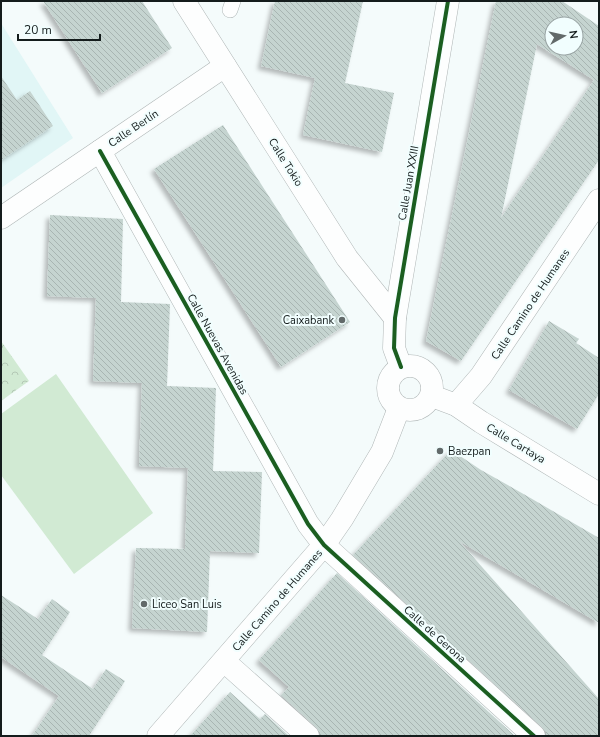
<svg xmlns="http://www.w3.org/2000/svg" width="600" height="737" font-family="'Nunito Sans',sans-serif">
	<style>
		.built { fill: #e1f6f6 }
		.grass { fill: #d1ead3 }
		.park { fill: url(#park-crowns) }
		.building { fill: url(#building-back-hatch); fill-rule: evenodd; filter: url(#shadow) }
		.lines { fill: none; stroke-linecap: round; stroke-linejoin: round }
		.service-casing { stroke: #b0b7b7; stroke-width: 16 }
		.minor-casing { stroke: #b0b7b7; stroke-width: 23 }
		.service { stroke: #fdfefe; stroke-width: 15 }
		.minor { stroke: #fdfefe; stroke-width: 22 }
		.cycleway-casing { stroke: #f1fefe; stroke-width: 6 }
		.cycleway { stroke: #1b5e20; stroke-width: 4 }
		.poi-dot { fill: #626a6a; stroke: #f1fefe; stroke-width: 1.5 }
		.labels { text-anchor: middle; stroke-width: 4; stroke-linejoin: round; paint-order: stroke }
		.street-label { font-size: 11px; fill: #141c1c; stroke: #f1fefe }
		.poi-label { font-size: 11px; fill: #141c1c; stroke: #f1fefe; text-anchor: start }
	</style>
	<defs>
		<pattern id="park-crowns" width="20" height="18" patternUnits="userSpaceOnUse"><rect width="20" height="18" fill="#d1ead3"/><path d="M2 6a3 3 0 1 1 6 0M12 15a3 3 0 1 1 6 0" fill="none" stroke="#b3c8b5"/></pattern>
		<pattern id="building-back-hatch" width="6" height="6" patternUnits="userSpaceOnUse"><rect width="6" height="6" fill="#c5d4d0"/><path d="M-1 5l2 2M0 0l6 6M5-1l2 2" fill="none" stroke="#a8b5b2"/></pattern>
		<filter id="shadow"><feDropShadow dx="-3.5" dy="3.5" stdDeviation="2" flood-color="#0004"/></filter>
	</defs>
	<rect width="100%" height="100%" fill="#f4fbfb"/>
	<path class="built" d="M 1,23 L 73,138 L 1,188 Z"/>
	<path class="grass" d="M 56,374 L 153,513 L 74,574 L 1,475 L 1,414 Z"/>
	<path class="park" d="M 1,341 L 29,381 L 1,401 Z"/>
	<g class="building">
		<path d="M 43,1 L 142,1 L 172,48 L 102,93 Z"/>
		<path d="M 275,1 L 363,1 L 345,83 L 394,93 L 382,152 L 303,135 L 315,78 L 261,66 Z"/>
		<path d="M 496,1 L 562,1 L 599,26 L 599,160 L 461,361 L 426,341 ZM 552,24 L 576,24 L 576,48 L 552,48 ZM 537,44 L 594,80 L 501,218 Z"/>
		<path d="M 1,76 L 17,100 L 30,91 L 53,126 L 1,160 Z"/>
		<path d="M 223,125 L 350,322 L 281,367 L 154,169 Z"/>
		<path d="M 50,215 L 123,219 L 121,302 L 170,304 L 167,386 L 216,388 L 213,471 L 262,472 L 259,553 L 210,551 L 207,632 L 132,628 L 136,548 L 185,549 L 188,468 L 139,466 L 142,383 L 93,381 L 96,298 L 47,296 Z"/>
		<path d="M 549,321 L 579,339 L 576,343 L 599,358 L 599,394 L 577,429 L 509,390 Z"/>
		<path d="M 451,450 L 481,470 L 527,496 L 599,538 L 599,623 L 459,541 L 599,699 L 599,736 L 546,736 L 546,732 L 542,727 L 353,555 Z"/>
		<path d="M 337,573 L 515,736 L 320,736 L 320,732 L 316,727 L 281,695 L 289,687 L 259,660 Z"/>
		<path d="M 1,595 L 38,619 L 52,599 L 70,612 L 42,655 L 93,689 L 106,669 L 125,681 L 89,736 L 32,736 L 59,696 L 1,657 Z"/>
		<path d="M 230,692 L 260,719 L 265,714 L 289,736 L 190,736 Z"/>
	</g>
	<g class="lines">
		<g class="service-casing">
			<path id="service" d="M 230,10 L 233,1"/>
		</g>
		<g class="minor-casing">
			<g id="minor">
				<path d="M 184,1 L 347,258 L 395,318"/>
				<path d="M 100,151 L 308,524 L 324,545 L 534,736"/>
				<path d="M 1,218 L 225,66"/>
				<circle cx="410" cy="388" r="22"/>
				<path d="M 401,367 L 394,348 L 395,318 L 448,1"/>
				<path d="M 432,396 L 456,405 L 481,422 L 599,494"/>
				<path d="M 456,405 L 481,376 L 599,200"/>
				<path d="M 224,661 L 308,736"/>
				<path d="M 158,736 L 324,545 L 342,519 L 382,452 L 399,408"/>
			</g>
		</g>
		<use href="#service" class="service"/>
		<use href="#minor" class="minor"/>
		<g class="cycleway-casing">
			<g id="cycleway">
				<path d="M 100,151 L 308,524 L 324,545 L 534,736"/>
				<path d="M 401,367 L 394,348 L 395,318 L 448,1"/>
			</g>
		</g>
		<use href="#cycleway" class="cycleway"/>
	</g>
	<g class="poi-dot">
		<circle cx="342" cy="320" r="4"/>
		<circle cx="440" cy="451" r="4"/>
		<circle cx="144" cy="604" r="4"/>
	</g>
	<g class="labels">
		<g class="street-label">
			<text transform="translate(133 128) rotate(-34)" y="4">Calle Berlín</text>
			<text transform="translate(286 162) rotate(58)" y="4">Calle Tokio</text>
			<text transform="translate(408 183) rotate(-80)" y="4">Calle Juan XXIII</text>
			<text transform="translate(530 304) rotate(-56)" y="4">Calle Camino de Humanes</text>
			<text transform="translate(218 344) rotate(61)" y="4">Calle Nuevas Avenidas</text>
			<text transform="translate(516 443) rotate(31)" y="4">Calle Cartaya</text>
			<text transform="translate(277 600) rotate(-49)" y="4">Calle Camino de Humanes</text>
			<text transform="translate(435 634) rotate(42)" y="4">Calle de Gerona</text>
		</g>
		<g class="poi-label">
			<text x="334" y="324" text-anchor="end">Caixabank</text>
			<text x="448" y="455">Baezpan</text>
			<text x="152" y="608">Liceo San Luis</text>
		</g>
	</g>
	<rect width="600" height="737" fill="none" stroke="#141c1c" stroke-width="4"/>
	<g transform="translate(564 36) rotate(82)"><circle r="19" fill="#f1fefe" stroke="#99a4a4"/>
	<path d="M0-3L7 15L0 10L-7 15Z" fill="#626a6a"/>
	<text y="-6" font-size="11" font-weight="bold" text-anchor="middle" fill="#141c1c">N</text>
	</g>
	<path d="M18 34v6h82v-6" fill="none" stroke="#141c1c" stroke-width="2"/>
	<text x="24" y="34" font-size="12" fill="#141c1c" stroke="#f1fefe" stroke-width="3" paint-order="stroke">20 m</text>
</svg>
